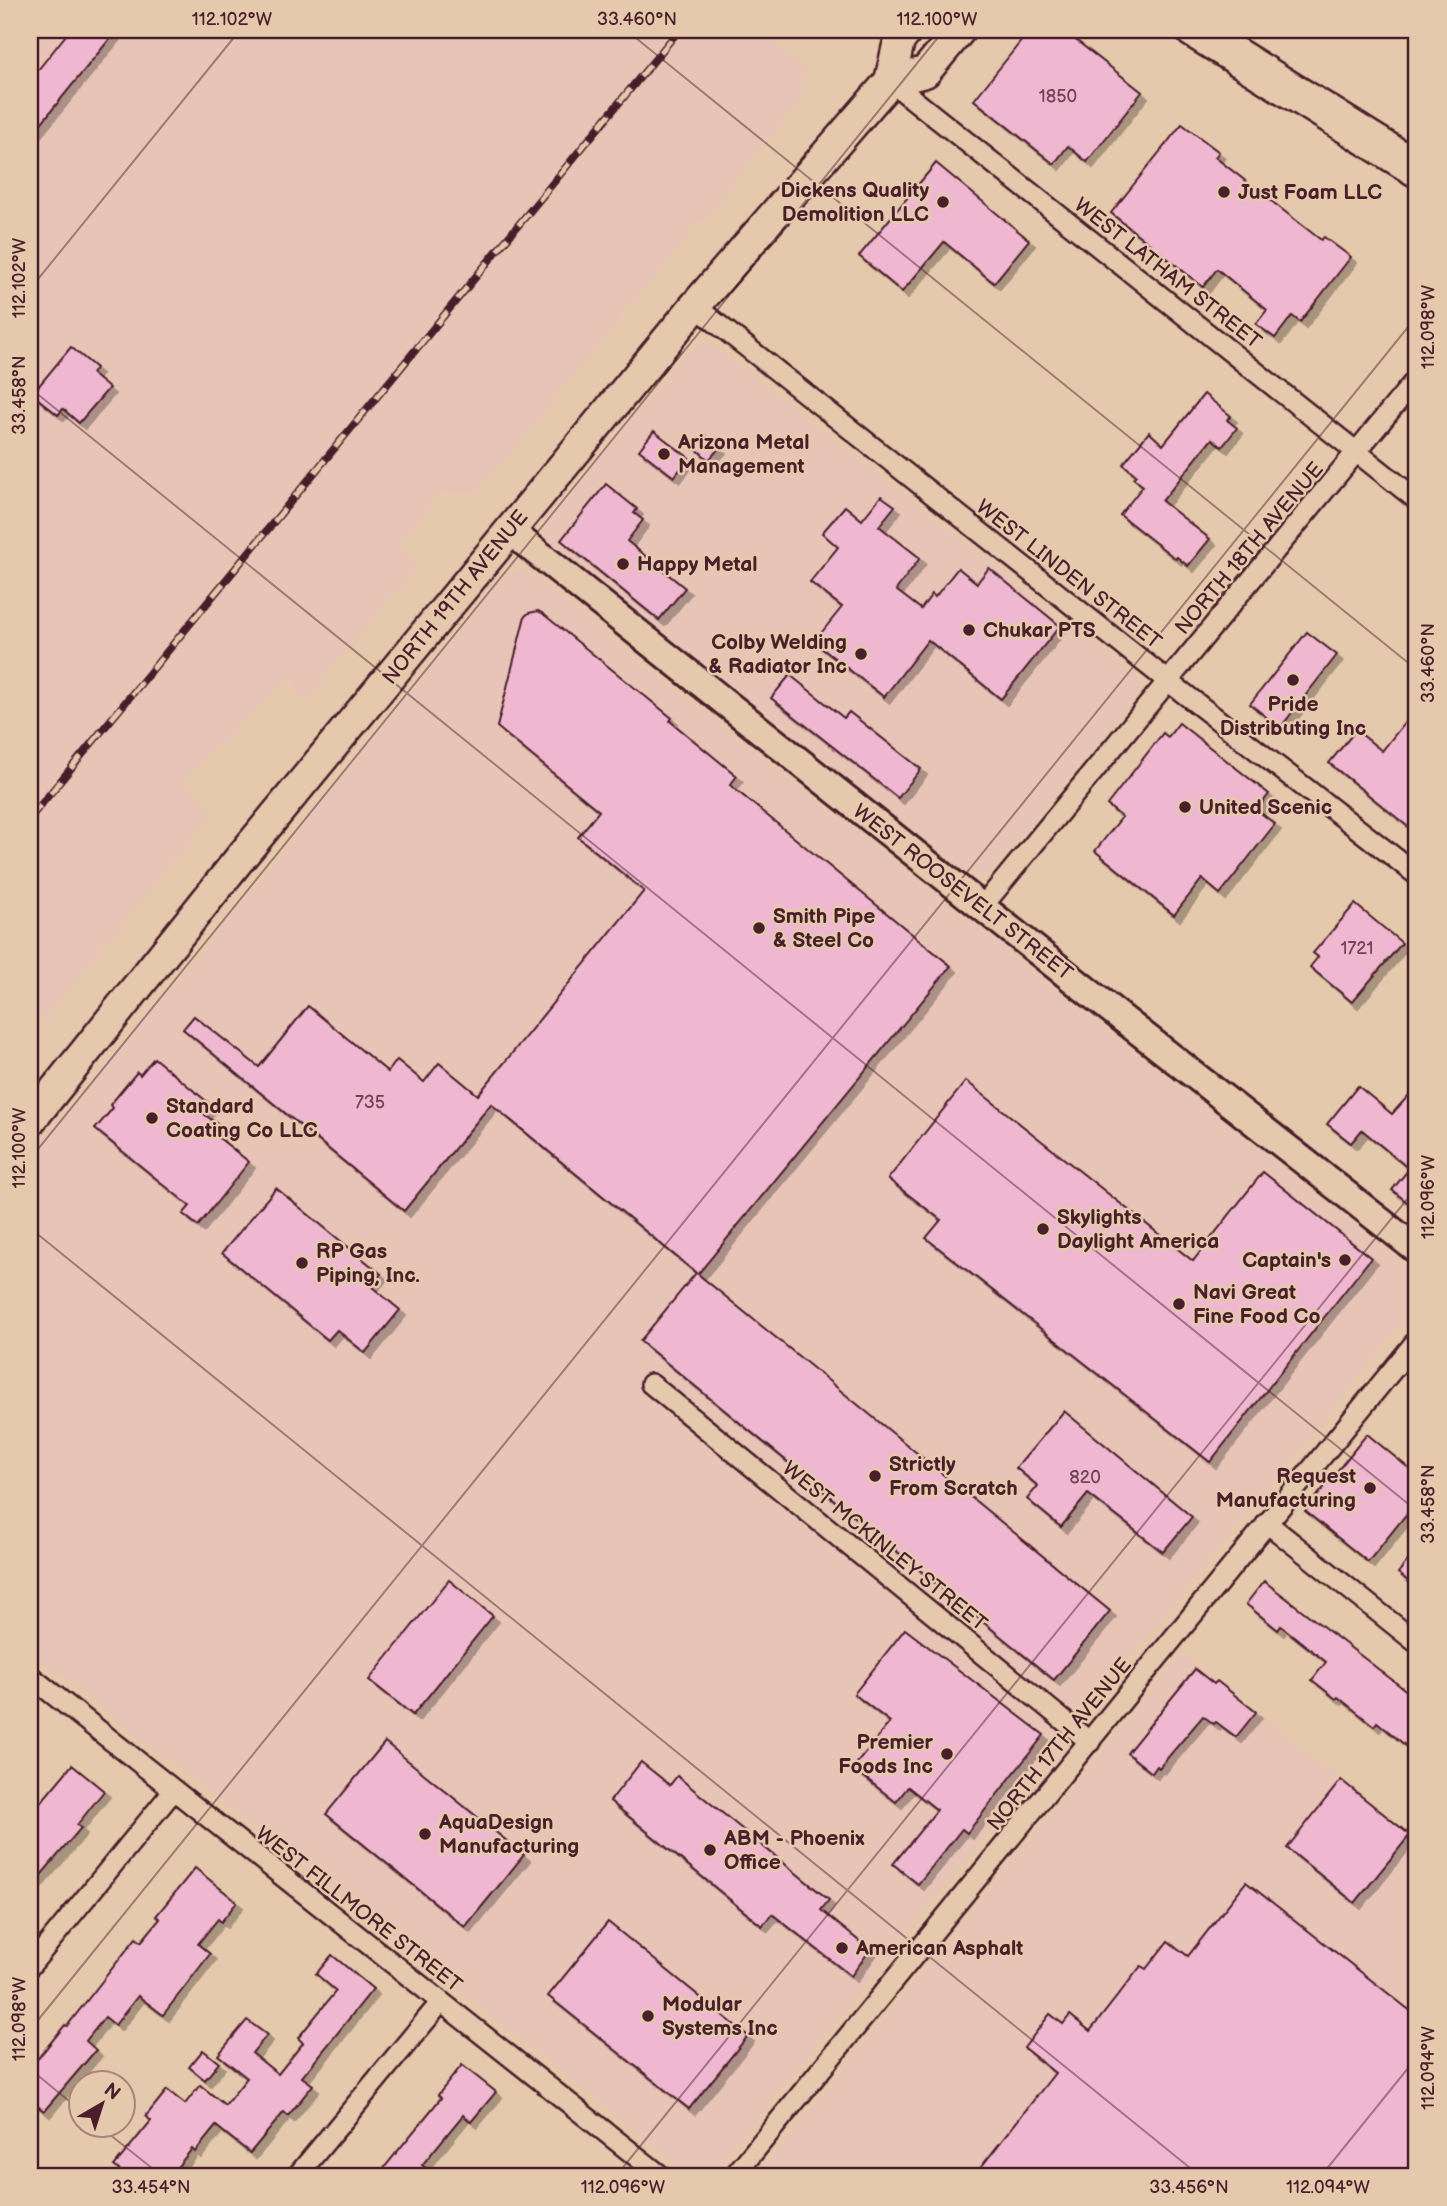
<svg xmlns="http://www.w3.org/2000/svg" width="1447" height="2206" font-family="'Balsamiq Sans',sans-serif">
	<style>
		.built { fill: #e8c4b7 }
		.building { fill: #efb8d0; stroke: #4a1f2b; stroke-width: 2; filter: url(#shadow) }
		.lines { fill: none; stroke-linecap: round; stroke-linejoin: round }
		.street-casing { stroke: #4a1f2b; stroke-width: 24 }
		.secondary-casing { stroke: #4a1f2b; stroke-width: 32 }
		.primary-casing { stroke: #4a1f2b; stroke-width: 35 }
		.highway-casing { stroke: #4a1f2b; stroke-width: 40 }
		.street { stroke: #e5c9ac; stroke-width: 19 }
		.secondary { stroke: #e5c9ac; stroke-width: 26 }
		.primary { stroke: #e5c9ac; stroke-width: 30 }
		.highway { stroke: #e5c9ac; stroke-width: 35 }
		.rail-casing { stroke: #4a1f2b; stroke-width: 8 }
		.rail { stroke: #e5c9ac; stroke-width: 5; stroke-dasharray: 16; stroke-linecap: butt }
		.ticks { fill: none; stroke: #4a1f2b; stroke-width: 2; stroke-opacity: 0.45 }
		.poi-dot { fill: #4a1f2b; stroke: #e5c9ac; stroke-width: 2.5 }
		.labels { text-anchor: middle; stroke-width: 5; stroke-linejoin: round; paint-order: stroke }
		.number-label { font-size: 18px; fill: #734554 }
		.poi-label { font-size: 21px; font-weight: bold; fill: #4a1f2b; stroke: #e5c9ac; text-anchor: start }
		.street-label { font-size: 21px; fill: #4a1f2b; stroke: #e5c9ac }
		.neatline { fill: none; stroke: #4a1f2b; stroke-width: 2.5 }
		.ticks-label { font-size: 18px; text-anchor: middle; fill: #4a1f2b }
	</style>
	<defs>
		<filter id="shadow"><feDropShadow dx="6" dy="6" stdDeviation="0" flood-color="#0004"/></filter>
	</defs>
	<rect width="100%" height="100%" fill="#e5c9ac"/>
	<filter id="ink" filterUnits="userSpaceOnUse"><feTurbulence type="fractalNoise" baseFrequency=".0143" numOctaves="2"/><feDisplacementMap in="SourceGraphic" scale="14" xChannelSelector="R" yChannelSelector="G"/><feConvolveMatrix kernelMatrix="1 2 1 2 8 2 1 2 1" color-interpolation-filters="sRGB"/></filter>
	<g filter="url(#ink)">
		<g class="built">
			<path d="M 30,30 L 756,30 L 807,71 L 799,82 L 802,85 L 800,88 L 806,93 L 767,141 L 765,140 L 755,152 L 756,154 L 701,222 L 699,221 L 689,232 L 690,234 L 634,303 L 632,302 L 620,316 L 621,318 L 567,384 L 565,383 L 553,396 L 555,399 L 500,466 L 498,465 L 479,492 L 438,494 L 399,546 L 419,564 L 396,591 L 394,590 L 383,603 L 385,605 L 340,659 L 338,657 L 326,672 L 328,674 L 304,702 L 299,698 L 292,674 L 184,780 L 213,813 L 178,857 L 175,856 L 165,868 L 166,870 L 110,938 L 108,937 L 98,950 L 100,952 L 44,1020 L 41,1019 L 30,1035 Z"/>
			<path d="M 703,344 L 715,346 L 1137,677 L 1140,685 L 1139,694 L 994,869 L 985,875 L 976,876 L 968,874 L 546,540 L 545,529 L 547,521 L 682,356 L 691,348 Z"/>
			<path d="M 519,570 L 529,572 L 1417,1274 L 1417,1306 L 714,2172 L 707,2176 L 691,2175 L 30,1651 L 30,1155 L 222,925 L 499,579 L 508,573 Z"/>
			<path d="M 1181,1653 L 1417,1841 L 1417,2176 L 757,2176 L 959,1924 Z"/>
		</g>
		<g class="building">
			<path d="M 70,30 L 117,30 L 30,137 L 30,80 Z"/>
			<path d="M 1030,30 L 1063,30 L 1142,92 L 1087,162 L 1068,146 L 1054,164 L 974,100 Z"/>
			<path d="M 1182,124 L 1219,152 L 1215,157 L 1321,240 L 1324,237 L 1351,257 L 1300,322 L 1292,316 L 1275,338 L 1256,324 L 1267,310 L 1217,269 L 1203,287 L 1111,213 Z"/>
			<path d="M 936,163 L 1029,240 L 994,283 L 944,242 L 902,292 L 859,256 Z"/>
			<path d="M 71,347 L 96,368 L 92,374 L 109,388 L 79,423 L 63,409 L 58,415 L 32,394 Z"/>
			<path d="M 1204,394 L 1231,416 L 1227,420 L 1237,428 L 1222,447 L 1212,439 L 1162,501 L 1210,539 L 1188,566 L 1177,557 L 1176,559 L 1120,515 L 1143,486 L 1133,478 L 1136,475 L 1123,464 L 1149,432 L 1163,445 Z"/>
			<path d="M 654,431 L 689,458 L 674,477 L 639,450 Z"/>
			<path d="M 705,435 L 720,447 L 709,460 L 695,448 Z"/>
			<path d="M 606,484 L 637,509 L 634,513 L 643,520 L 627,541 L 685,588 L 659,620 L 561,540 Z"/>
			<path d="M 881,496 L 895,506 L 879,526 L 920,558 L 896,590 L 921,609 L 932,594 L 935,597 L 958,568 L 977,583 L 989,568 L 1060,626 L 1001,699 L 928,640 L 884,697 L 814,642 L 842,607 L 810,582 L 838,547 L 822,533 L 845,506 L 862,520 Z"/>
			<path d="M 538,611 L 542,613 L 672,718 L 670,721 L 737,776 L 730,785 L 951,966 L 698,1274 L 1110,1611 L 1054,1680 L 640,1341 L 696,1273 L 491,1104 L 404,1211 L 183,1029 L 194,1016 L 259,1067 L 308,1006 L 388,1072 L 397,1060 L 424,1082 L 439,1063 L 478,1095 L 644,891 L 578,837 L 599,811 L 497,727 L 525,616 L 529,613 Z"/>
			<path d="M 1307,632 L 1337,655 L 1280,728 L 1250,704 Z"/>
			<path d="M 790,675 L 844,718 L 849,712 L 921,769 L 898,798 L 771,698 Z"/>
			<path d="M 1417,707 L 1417,834 L 1329,763 L 1356,730 L 1382,751 Z"/>
			<path d="M 1179,723 L 1269,794 L 1257,810 L 1275,824 L 1220,894 L 1202,879 L 1174,915 L 1095,851 L 1122,817 L 1107,805 L 1163,733 L 1168,737 Z"/>
			<path d="M 1355,904 L 1402,943 L 1352,1002 L 1310,967 L 1318,957 L 1313,953 Z"/>
			<path d="M 154,1058 L 211,1105 L 204,1114 L 224,1129 L 218,1137 L 249,1162 L 198,1226 L 183,1214 L 190,1206 L 95,1129 L 113,1108 L 110,1105 L 137,1072 L 140,1075 Z"/>
			<path d="M 966,1081 L 1193,1261 L 1263,1172 L 1371,1258 L 1210,1462 L 926,1238 L 941,1220 L 888,1179 Z"/>
			<path d="M 1358,1086 L 1392,1114 L 1417,1086 L 1417,1210 L 1392,1190 L 1409,1169 L 1362,1130 L 1351,1143 L 1327,1124 Z"/>
			<path d="M 276,1188 L 381,1274 L 371,1286 L 400,1310 L 365,1353 L 337,1330 L 328,1340 L 222,1253 Z"/>
			<path d="M 1064,1411 L 1192,1517 L 1163,1552 L 1088,1494 L 1061,1527 L 1027,1499 L 1038,1486 L 1016,1468 Z"/>
			<path d="M 1367,1434 L 1417,1475 L 1417,1501 L 1368,1562 L 1305,1511 Z"/>
			<path d="M 1417,1549 L 1417,1588 L 1398,1573 Z"/>
			<path d="M 449,1580 L 493,1616 L 413,1715 L 369,1680 Z"/>
			<path d="M 1264,1581 L 1417,1699 L 1417,1755 L 1377,1722 L 1374,1726 L 1338,1697 L 1336,1699 L 1312,1680 L 1326,1662 L 1281,1626 L 1278,1630 L 1246,1604 Z"/>
			<path d="M 905,1629 L 1044,1735 L 967,1833 L 962,1829 L 918,1884 L 893,1864 L 937,1810 L 908,1787 L 896,1802 L 853,1768 L 890,1722 L 854,1694 Z"/>
			<path d="M 1195,1669 L 1214,1684 L 1217,1681 L 1256,1712 L 1236,1737 L 1216,1722 L 1214,1724 L 1203,1716 L 1159,1768 L 1157,1766 L 1152,1773 L 1127,1753 Z"/>
			<path d="M 385,1742 L 524,1855 L 465,1927 L 326,1814 Z"/>
			<path d="M 641,1762 L 670,1785 L 677,1776 L 829,1900 L 821,1910 L 870,1950 L 851,1976 L 772,1914 L 762,1926 L 610,1801 Z"/>
			<path d="M 72,1765 L 104,1791 L 77,1825 L 81,1828 L 30,1888 L 30,1815 Z"/>
			<path d="M 1341,1780 L 1410,1835 L 1355,1903 L 1287,1848 Z"/>
			<path d="M 195,1868 L 237,1902 L 221,1922 L 218,1919 L 198,1944 L 210,1954 L 163,2015 L 138,1996 L 115,2025 L 105,2017 L 86,2041 L 96,2050 L 44,2111 L 30,2100 L 30,2068 L 65,2025 L 67,2026 L 136,1938 L 141,1942 L 160,1919 L 156,1916 Z"/>
			<path d="M 1246,1882 L 1417,2016 L 1417,2176 L 974,2176 L 1055,2073 L 1024,2048 L 1050,2014 L 1063,2024 L 1070,2015 L 1090,2031 L 1141,1966 L 1146,1969 L 1168,1941 L 1188,1956 Z"/>
			<path d="M 608,1922 L 748,2036 L 689,2109 L 548,1996 Z"/>
			<path d="M 332,1955 L 373,1989 L 302,2077 L 313,2085 L 288,2116 L 284,2112 L 250,2153 L 216,2126 L 195,2152 L 192,2149 L 170,2176 L 127,2176 L 114,2166 L 151,2121 L 146,2116 L 167,2090 L 185,2104 L 200,2085 L 225,2105 L 247,2078 L 218,2055 L 247,2020 L 267,2035 L 252,2053 L 278,2074 L 303,2043 L 298,2038 L 336,1991 L 316,1974 Z"/>
			<path d="M 203,2050 L 219,2063 L 205,2080 L 189,2067 Z"/>
			<path d="M 462,2065 L 496,2092 L 471,2122 L 463,2115 L 422,2165 L 436,2176 L 392,2176 L 383,2169 L 441,2098 L 438,2095 Z"/>
		</g>
		<g class="lines">
			<g class="street-casing">
				<g id="street">
					<path d="M 890,81 L 1417,500"/>
					<path d="M 695,306 L 1168,681 L 1417,875"/>
					<path d="M 982,907 L 1417,378"/>
					<path d="M 651,1384 L 1090,1742"/>
					<path d="M 1267,1523 L 1417,1643"/>
					<path d="M 30,1676 L 661,2176"/>
					<path d="M 30,1966 L 173,1791"/>
					<path d="M 297,2176 L 441,2002"/>
					<path d="M 734,2176 L 1417,1340"/>
				</g>
			</g>
			<g class="secondary-casing">
				<path id="secondary" d="M 510,531 L 1095,997 L 1417,1250"/>
			</g>
			<g class="primary-casing">
				<g id="primary">
					<path d="M 890,81 L 925,72 L 960,30"/>
					<path d="M 30,1121 L 237,862 L 695,306 L 890,81 L 899,41 L 908,30"/>
				</g>
			</g>
			<g class="highway-casing">
				<path id="highway" d="M 1194,30 L 1417,169"/>
			</g>
			<use href="#street" class="street"/>
			<use href="#secondary" class="secondary"/>
			<use href="#primary" class="primary"/>
			<use href="#highway" class="highway"/>
			<g class="rail-casing">
				<path id="rail" d="M 30,818 L 679,30"/>
			</g>
			<use href="#rail" class="rail"/>
		</g>
	</g>
	<path class="ticks" d="M 626,30 L 1417,670M 30,289 L 240,30M 30,388 L 1417,1511M 30,1159 L 944,30M 30,1228 L 1200,2176M 30,2030 L 1417,316M 30,2069 L 80,2110M 99,2126 L 162,2176M 616,2176 L 1417,1187M 1321,2176 L 1417,2057"/>
	<g class="poi-dot">
		<circle cx="1224" cy="192" r="7"/>
		<circle cx="943" cy="202" r="7"/>
		<circle cx="664" cy="454" r="7"/>
		<circle cx="623" cy="564" r="7"/>
		<circle cx="969" cy="630" r="7"/>
		<circle cx="861" cy="654" r="7"/>
		<circle cx="1293" cy="680" r="7"/>
		<circle cx="1185" cy="807" r="7"/>
		<circle cx="759" cy="928" r="7"/>
		<circle cx="152" cy="1118" r="7"/>
		<circle cx="1043" cy="1229" r="7"/>
		<circle cx="1345" cy="1260" r="7"/>
		<circle cx="302" cy="1263" r="7"/>
		<circle cx="1179" cy="1304" r="7"/>
		<circle cx="875" cy="1476" r="7"/>
		<circle cx="1370" cy="1488" r="7"/>
		<circle cx="947" cy="1754" r="7"/>
		<circle cx="425" cy="1834" r="7"/>
		<circle cx="710" cy="1850" r="7"/>
		<circle cx="842" cy="1948" r="7"/>
		<circle cx="648" cy="2016" r="7"/>
	</g>
	<g class="labels">
		<g class="number-label">
			<text x="1058" y="102">1850</text>
			<text x="1357" y="954">1721</text>
			<text x="370" y="1108">735</text>
			<text x="1085" y="1483">820</text>
		</g>
		<g class="poi-label">
			<text x="929" y="197" text-anchor="end">Dickens Quality<tspan x="929" dy="24">Demolition LLC</tspan></text>
			<text x="1238" y="199">Just Foam LLC</text>
			<text x="678" y="449">Arizona Metal<tspan x="678" dy="24">Management</tspan></text>
			<text x="637" y="571">Happy Metal</text>
			<text x="983" y="637">Chukar PTS</text>
			<text x="847" y="649" text-anchor="end">Colby Welding<tspan x="847" dy="24">&amp; Radiator Inc</tspan></text>
			<text x="1293" y="711" text-anchor="middle">Pride<tspan x="1293" dy="24">Distributing Inc</tspan></text>
			<text x="1199" y="814">United Scenic</text>
			<text x="773" y="923">Smith Pipe<tspan x="773" dy="24">&amp; Steel Co</tspan></text>
			<text x="166" y="1113">Standard<tspan x="166" dy="24">Coating Co LLC</tspan></text>
			<text x="1057" y="1224">Skylights<tspan x="1057" dy="24">Daylight America</tspan></text>
			<text x="316" y="1258">RP Gas<tspan x="316" dy="24">Piping, Inc.</tspan></text>
			<text x="1331" y="1267" text-anchor="end">Captain's</text>
			<text x="1193" y="1299">Navi Great<tspan x="1193" dy="24">Fine Food Co</tspan></text>
			<text x="889" y="1471">Strictly<tspan x="889" dy="24">From Scratch</tspan></text>
			<text x="1356" y="1483" text-anchor="end">Request<tspan x="1356" dy="24">Manufacturing</tspan></text>
			<text x="933" y="1749" text-anchor="end">Premier<tspan x="933" dy="24">Foods Inc</tspan></text>
			<text x="439" y="1829">AquaDesign<tspan x="439" dy="24">Manufacturing</tspan></text>
			<text x="724" y="1845">ABM - Phoenix<tspan x="724" dy="24">Office</tspan></text>
			<text x="856" y="1955">American Asphalt</text>
			<text x="662" y="2011">Modular<tspan x="662" dy="24">Systems Inc</tspan></text>
		</g>
		<g class="street-label">
			<text transform="translate(1168 273) rotate(38)" y="7">WEST LATHAM STREET</text>
			<text transform="translate(1249 548) rotate(-50)" y="7">NORTH 18TH AVENUE</text>
			<text transform="translate(1069 574) rotate(38)" y="7">WEST LINDEN STREET</text>
			<text transform="translate(455 597) rotate(-51)" y="7">NORTH 19TH AVENUE</text>
			<text transform="translate(963 892) rotate(38)" y="7">WEST ROOSEVELT STREET</text>
			<text transform="translate(885 1546) rotate(39)" y="7">WEST MCKINLEY STREET</text>
			<text transform="translate(1059 1744) rotate(-51)" y="7">NORTH 17TH AVENUE</text>
			<text transform="translate(359 1909) rotate(38)" y="7">WEST FILLMORE STREET</text>
		</g>
	</g>
	<rect width="1447" height="2206" fill="none" stroke="#e5c9ac" stroke-width="77"/>
	<g transform="translate(102 2104) rotate(39)"><circle r="33" fill="#e5c9ac" stroke="#a78578" stroke-width="2"/>
	<path d="M0-5L12 26L0 18L-12 26Z" fill="#4a1f2b"/>
	<text y="-10" font-size="19" font-weight="bold" text-anchor="middle" fill="#4a1f2b">N</text>
	</g>
	<rect x="38" y="38" width="1370" height="2130" class="neatline"/>
	<g class="ticks-label">
		<text x="232" y="25">112.102°W</text>
		<text x="637" y="25">33.460°N</text>
		<text x="937" y="25">112.100°W</text>
		<text transform="translate(19 278) rotate(-90)" y="6">112.102°W</text>
		<text transform="translate(1428 327) rotate(-90)" y="6">112.098°W</text>
		<text transform="translate(19 395) rotate(-90)" y="6">33.458°N</text>
		<text transform="translate(1428 663) rotate(-90)" y="6">33.460°N</text>
		<text transform="translate(19 1148) rotate(-90)" y="6">112.100°W</text>
		<text transform="translate(1428 1197) rotate(-90)" y="6">112.096°W</text>
		<text transform="translate(1428 1504) rotate(-90)" y="6">33.458°N</text>
		<text transform="translate(19 2019) rotate(-90)" y="6">112.098°W</text>
		<text transform="translate(1428 2068) rotate(-90)" y="6">112.094°W</text>
		<text x="151" y="2193">33.454°N</text>
		<text x="623" y="2193">112.096°W</text>
		<text x="1189" y="2193">33.456°N</text>
		<text x="1328" y="2193">112.094°W</text>
	</g>
</svg>
